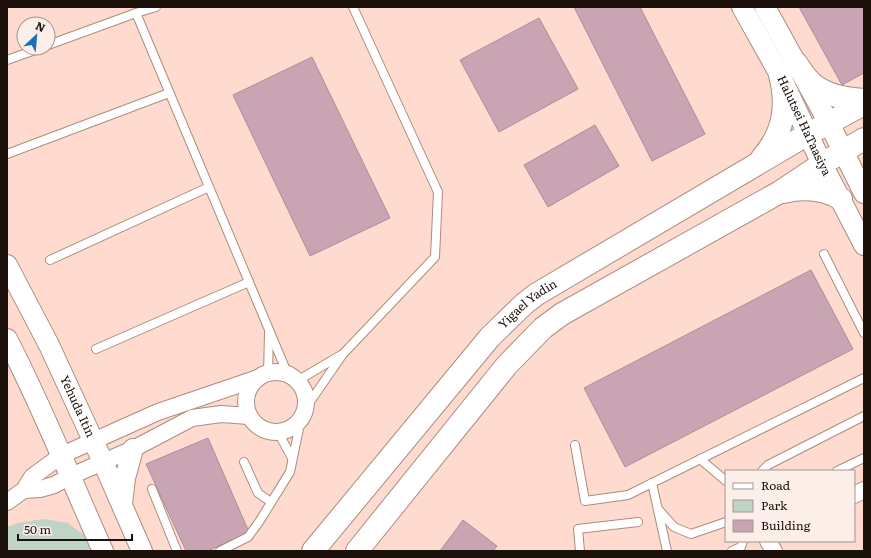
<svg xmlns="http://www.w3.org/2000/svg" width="871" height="558" font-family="Literata,serif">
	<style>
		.green { fill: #bfd4c7 }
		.building { fill: #c9a5b4; stroke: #ad8d9b }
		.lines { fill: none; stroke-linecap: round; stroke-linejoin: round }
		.service-casing { stroke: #ac8c7f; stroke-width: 10 }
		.minor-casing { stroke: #ac8c7f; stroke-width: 18 }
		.tertiary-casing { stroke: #ac8c7f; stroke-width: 22 }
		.secondary-casing { stroke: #ac8c7f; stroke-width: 24 }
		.service { stroke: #fff; stroke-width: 8 }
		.minor { stroke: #fff; stroke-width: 16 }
		.tertiary { stroke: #fff; stroke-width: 20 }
		.secondary { stroke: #fff; stroke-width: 22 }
		.labels { text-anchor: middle; stroke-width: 3; stroke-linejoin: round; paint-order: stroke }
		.street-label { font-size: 12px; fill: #1d110c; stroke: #fceee8 }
	</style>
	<rect width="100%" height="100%" fill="#fedbce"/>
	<path class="green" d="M 44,519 L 68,523 L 85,536 L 91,551 L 7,551 L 7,527 L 17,523 Z"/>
	<g class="building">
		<path d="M 574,7 L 640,7 L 705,134 L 652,161 Z"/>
		<path d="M 799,7 L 864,7 L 864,73 L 842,85 Z"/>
		<path d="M 539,18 L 578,89 L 499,132 L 460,60 Z"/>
		<path d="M 312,57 L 390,218 L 310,256 L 233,95 Z"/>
		<path d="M 595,125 L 619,166 L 548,207 L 524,165 Z"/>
		<path d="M 811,270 L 853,349 L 625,467 L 584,388 Z"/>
		<path d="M 208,438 L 249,532 L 208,551 L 186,551 L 146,464 Z"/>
		<path d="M 463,520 L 497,546 L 493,551 L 440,551 Z"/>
	</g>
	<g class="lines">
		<g class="service-casing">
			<g id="service">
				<path d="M 136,13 L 288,375"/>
				<path d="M 48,45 L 136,13 L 156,7"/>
				<path d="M 7,60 L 41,48"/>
				<path d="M 7,154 L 169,93"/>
				<path d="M 824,254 L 864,333"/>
				<path d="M 50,260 L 209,187"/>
				<path d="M 96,349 L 249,282"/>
				<path d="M 268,374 L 269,333"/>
				<path d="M 297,381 L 341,355"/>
				<path d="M 305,409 L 343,354 L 435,257 L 438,192 L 353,7"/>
				<path d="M 278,432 L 292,458"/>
				<path d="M 575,445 L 585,501 L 628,495 L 864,378"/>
				<path d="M 700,459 L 726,481"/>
				<path d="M 244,462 L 258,493 L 271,502"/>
				<path d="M 762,471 L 768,465 L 864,416"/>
				<path d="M 837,471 L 864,458"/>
				<path d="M 652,483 L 667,551"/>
				<path d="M 152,489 L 177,551"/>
				<path d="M 658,509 L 674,527 L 691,534 L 726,522"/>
				<path d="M 220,551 L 248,537 L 259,522 L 290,472 L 301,419"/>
				<path d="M 580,551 L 578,529 L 638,522"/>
				<path d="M 732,551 L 741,547 L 743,541"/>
			</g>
		</g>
		<g class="minor-casing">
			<g id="minor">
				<circle cx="276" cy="402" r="30"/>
				<path d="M 24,490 L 40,489 L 54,485 L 71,476 L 133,449 L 192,418 L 221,414 L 249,416"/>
				<path d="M 854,495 L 864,490"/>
				<path d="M 7,502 L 24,490 L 32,477 L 62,455 L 158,412 L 258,378"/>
				<path d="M 768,541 L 774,551"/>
			</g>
		</g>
		<g class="tertiary-casing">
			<g id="tertiary">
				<path id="s1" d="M 742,7 L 780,75 L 822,164 L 864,245"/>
				<path d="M 765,7 L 829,123 L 864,193"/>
				<path id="s2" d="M 7,265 L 49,345 L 103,462 L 142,551"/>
				<path d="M 7,339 C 43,408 71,480 103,551"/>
				<path d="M 122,504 L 125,478 L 133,449"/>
			</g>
		</g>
		<g class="secondary-casing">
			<g id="secondary">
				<path d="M 796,63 C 801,70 806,79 814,85 C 827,96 847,99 864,100"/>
				<path d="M 762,158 C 784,133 788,106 780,75"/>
				<path d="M 783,192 C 804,187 823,188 841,199"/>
				<path id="s3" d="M 313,551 L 490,337 L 524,304 L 537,294 L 808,134 L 864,104"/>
				<path d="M 357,551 L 507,365 L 543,328 L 562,314 L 780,192 L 822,164 L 864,139"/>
			</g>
		</g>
		<use href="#service" class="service"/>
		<use href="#minor" class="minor"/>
		<use href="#tertiary" class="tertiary"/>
		<use href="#secondary" class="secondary"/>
	</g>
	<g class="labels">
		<g class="street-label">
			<text dy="4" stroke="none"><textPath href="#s1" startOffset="134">Halutsei HaTaasiya</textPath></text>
			<text dy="4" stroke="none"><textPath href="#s3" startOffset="328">Yigael Yadin</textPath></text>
			<text dy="4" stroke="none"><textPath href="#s2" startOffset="158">Yehuda Itin</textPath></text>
		</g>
	</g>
	<rect width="871" height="558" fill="none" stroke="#1d110c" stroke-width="16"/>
	<rect x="725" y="470" width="130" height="72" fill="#fceee8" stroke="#a39690"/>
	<rect x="733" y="483" width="20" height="6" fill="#ffffff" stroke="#a39690"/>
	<text x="761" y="490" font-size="12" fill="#1d110c">Road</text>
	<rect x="733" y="500" width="20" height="12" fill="#bfd4c7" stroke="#a39690"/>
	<text x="761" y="510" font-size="12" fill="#1d110c">Park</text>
	<rect x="733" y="520" width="20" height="12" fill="#c9a5b4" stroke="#a39690"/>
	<text x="761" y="530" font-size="12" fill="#1d110c">Building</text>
	<g transform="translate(36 36) rotate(26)"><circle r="19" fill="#fceee8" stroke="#a39690"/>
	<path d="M0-3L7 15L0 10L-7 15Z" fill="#1971be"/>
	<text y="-6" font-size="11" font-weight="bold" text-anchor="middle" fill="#1d110c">N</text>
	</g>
	<path d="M18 534v6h114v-6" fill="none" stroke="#1d110c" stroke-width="2"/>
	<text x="24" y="534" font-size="12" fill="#1d110c" stroke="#fceee8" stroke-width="3" paint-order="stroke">50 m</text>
</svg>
